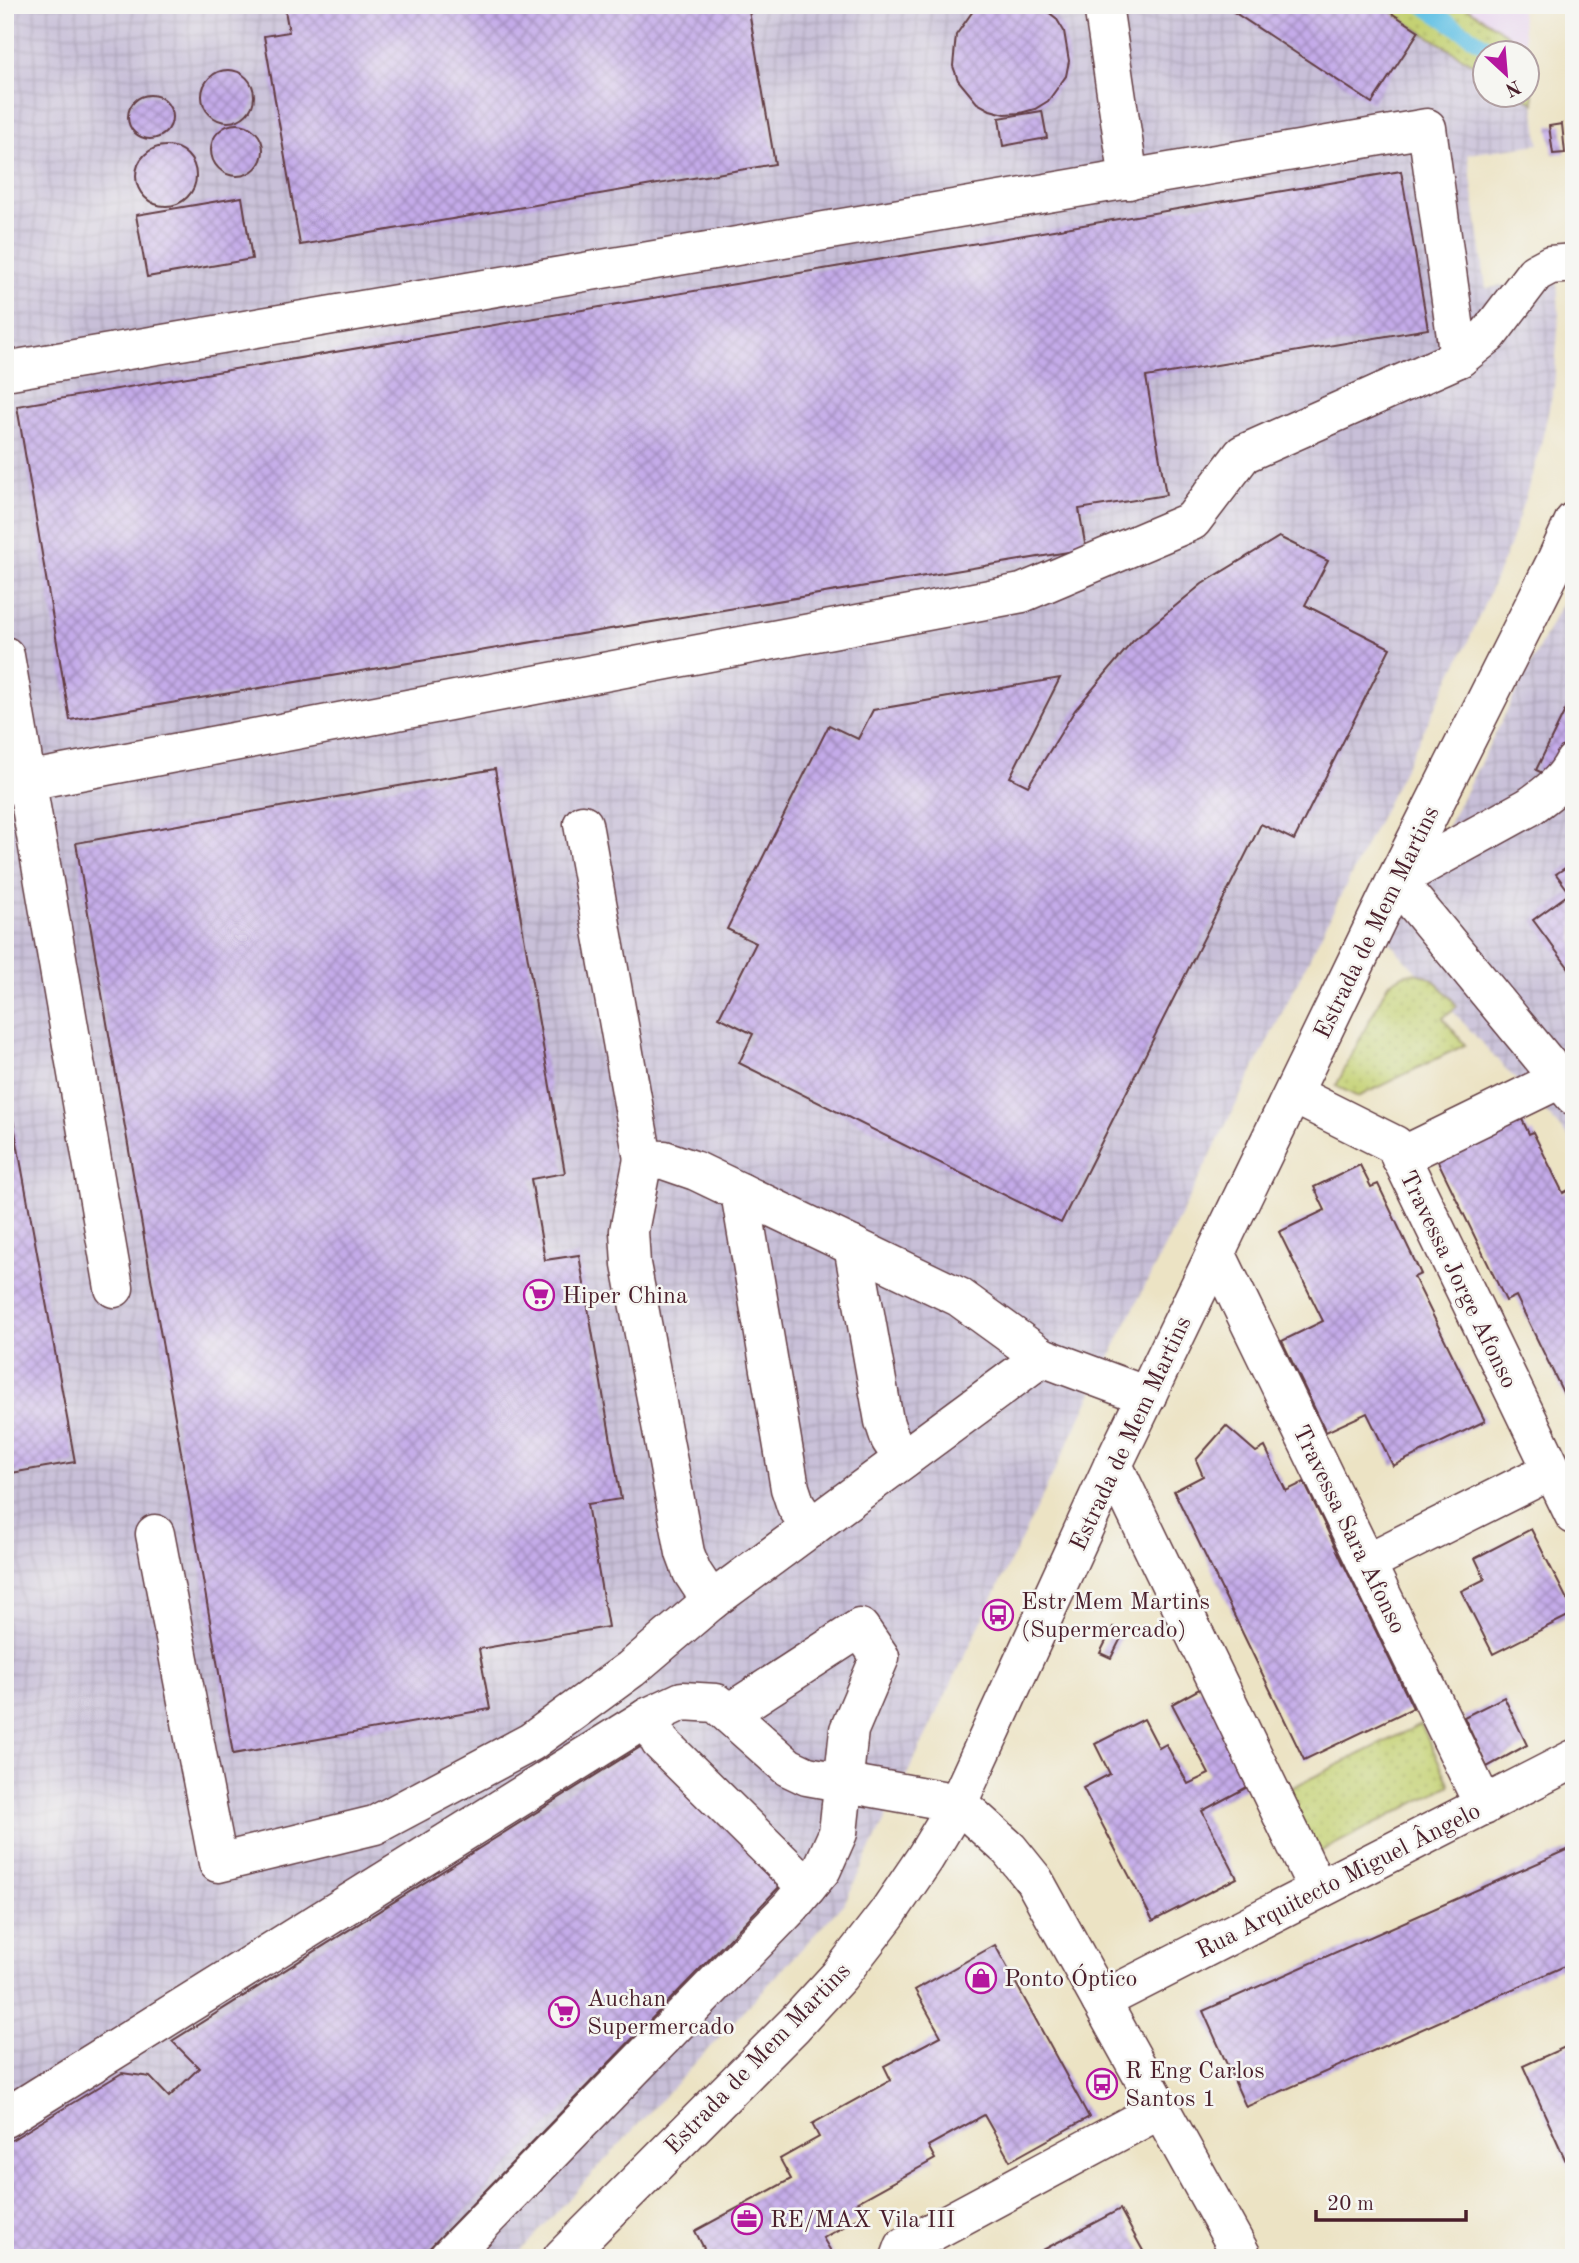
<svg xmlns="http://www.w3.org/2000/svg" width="1579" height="2263" font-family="'Old Standard TT',serif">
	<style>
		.built { fill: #e7d2ef }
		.industrial { fill: url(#industrial-grid) }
		.grass { fill: url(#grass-dots); stroke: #87784f; stroke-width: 2 }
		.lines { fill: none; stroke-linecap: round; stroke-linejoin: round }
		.stream { stroke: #67c3e5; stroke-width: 16 }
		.building { fill: url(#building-cross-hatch) }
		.minor-casing { stroke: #623c42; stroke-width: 41 }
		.minor { stroke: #fff; stroke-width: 38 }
		.labels { text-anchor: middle; stroke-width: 5; stroke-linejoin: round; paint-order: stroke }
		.street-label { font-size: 24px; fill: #4a1f2b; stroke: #f6f6f2 }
		.poi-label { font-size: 24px; fill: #4a1f2b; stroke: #f6f6f2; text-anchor: start }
	</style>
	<defs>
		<pattern id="industrial-grid" width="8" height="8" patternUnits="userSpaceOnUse" patternTransform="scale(1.75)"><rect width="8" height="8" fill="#c8bfd8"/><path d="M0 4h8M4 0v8" fill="none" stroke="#ada4ba"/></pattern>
		<pattern id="grass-dots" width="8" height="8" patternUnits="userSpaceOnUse" patternTransform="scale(1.75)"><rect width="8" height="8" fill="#c4d173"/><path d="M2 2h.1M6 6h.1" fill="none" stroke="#aab364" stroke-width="1.8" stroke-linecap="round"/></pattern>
		<pattern id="building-cross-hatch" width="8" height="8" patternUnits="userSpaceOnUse" patternTransform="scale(1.75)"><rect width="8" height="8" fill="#c4abe9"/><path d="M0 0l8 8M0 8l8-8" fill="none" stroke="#a18bbd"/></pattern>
	</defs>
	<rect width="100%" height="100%" fill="#f6f6f2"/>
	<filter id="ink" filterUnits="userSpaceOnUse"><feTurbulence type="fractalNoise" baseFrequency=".0143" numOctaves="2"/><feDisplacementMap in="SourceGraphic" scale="14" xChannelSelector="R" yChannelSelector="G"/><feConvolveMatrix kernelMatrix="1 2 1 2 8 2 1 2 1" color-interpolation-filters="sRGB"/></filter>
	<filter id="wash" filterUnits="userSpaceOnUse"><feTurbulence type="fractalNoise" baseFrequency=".00686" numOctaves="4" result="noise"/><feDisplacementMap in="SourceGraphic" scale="28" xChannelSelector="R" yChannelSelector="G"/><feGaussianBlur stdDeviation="1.57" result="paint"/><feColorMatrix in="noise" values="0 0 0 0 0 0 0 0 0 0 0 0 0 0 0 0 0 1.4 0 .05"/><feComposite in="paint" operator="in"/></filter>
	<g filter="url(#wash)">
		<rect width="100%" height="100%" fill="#ece3c4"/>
		<path class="built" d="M 1463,5 L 1520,5 L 1526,47 Z"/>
		<g class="industrial">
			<path d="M 5,5 L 1383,5 L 1484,71 L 1484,94 L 1520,95 L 1534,103 L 1539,144 L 1468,154 L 1486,288 L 1557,279 L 1559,315 L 1554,387 L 1538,457 L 1509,547 L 1468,642 L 1129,1318 L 845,1902 L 514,2258 L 5,2258 Z"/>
			<path d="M 1574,579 L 1574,1143 L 1389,942 Z"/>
		</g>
		<g class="grass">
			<path d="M 1379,5 L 1463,5 L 1526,47 L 1534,103 L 1520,95 L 1526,94 L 1526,52 L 1484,52 L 1484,71 Z"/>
			<path d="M 1412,973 C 1434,974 1444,990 1457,1006 L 1443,1018 L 1465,1045 L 1358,1097 L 1336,1086 L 1388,984 L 1403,975 Z"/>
			<path d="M 1421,1724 L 1450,1785 L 1316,1854 L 1285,1791 Z"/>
		</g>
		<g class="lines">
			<g class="stream">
				<path d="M 1422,5 L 1495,52"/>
				<path d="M 1526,73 L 1529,75"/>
			</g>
		</g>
		<g id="blocks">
			<g class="building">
				<path d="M 284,5 L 748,5 L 775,164 L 300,245 L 264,36 L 289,32 Z"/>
				<path d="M 982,5 L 1039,5 L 1056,18 L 1064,31 L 1069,61 L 1066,76 L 1048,101 L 1035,109 L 1020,113 L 1005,114 L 990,110 L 977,103 L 958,80 L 953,66 L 956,35 L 973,11 Z"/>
				<path d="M 1223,5 L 1379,5 L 1419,31 L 1372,103 Z"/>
				<circle cx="228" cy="96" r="26"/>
				<circle cx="150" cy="117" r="22"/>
				<path d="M 1042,111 L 1047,138 L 1003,146 L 999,118 Z"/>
				<circle cx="237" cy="150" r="26"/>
				<path d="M 1562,124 L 1565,153 L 1553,154 L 1549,126 Z"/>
				<circle cx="166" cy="176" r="30"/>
				<path d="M 1401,171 L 1428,329 L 1146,377 L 1166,495 L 1079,509 L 1086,549 L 70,720 L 17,406 Z"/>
				<path d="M 242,197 L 252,259 L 147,277 L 136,215 Z"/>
				<path d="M 1279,537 L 1328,561 L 1305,605 L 1390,648 L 1294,840 L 1261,824 L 1061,1223 L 739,1063 L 753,1034 L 719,1017 L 756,943 L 727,929 L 829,725 L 858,739 L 873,710 L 1060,678 L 1010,777 L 1028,786 L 1075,710 L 1133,641 L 1202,584 Z"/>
				<path d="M 1574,692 L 1574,787 L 1536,770 Z"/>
				<path d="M 495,769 L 565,1173 L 531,1179 L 545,1260 L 579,1255 L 621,1499 L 587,1504 L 608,1627 L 479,1649 L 490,1709 L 233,1754 L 76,843 Z"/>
				<path d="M 1574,862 L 1574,975 L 1533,920 L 1570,893 L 1556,874 Z"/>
				<path d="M 5,1076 L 75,1462 L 5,1474 Z"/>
				<path d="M 1519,1113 L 1529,1134 L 1533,1132 L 1563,1193 L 1574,1187 L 1574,1415 L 1516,1296 L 1506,1301 L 1435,1155 Z"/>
				<path d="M 1360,1165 L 1371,1187 L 1378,1184 L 1421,1274 L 1414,1277 L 1485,1421 L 1393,1466 L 1367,1413 L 1326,1432 L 1282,1341 L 1323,1321 L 1279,1232 L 1325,1210 L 1314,1187 Z"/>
				<path d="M 1226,1426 L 1256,1452 L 1265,1447 L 1286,1491 L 1304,1482 L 1413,1708 L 1304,1760 L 1174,1491 L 1203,1476 L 1196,1460 Z"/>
				<path d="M 1531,1529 L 1574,1613 L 1493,1654 L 1461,1591 L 1485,1579 L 1475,1558 Z"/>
				<path d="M 1113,1627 L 1124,1632 L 1111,1658 L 1100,1653 Z"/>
				<path d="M 1205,1686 L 1253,1784 L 1202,1811 L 1237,1878 L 1153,1921 L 1083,1788 L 1110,1774 L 1095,1744 L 1144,1719 L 1159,1748 L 1166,1744 L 1188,1784 L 1209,1774 L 1172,1704 Z"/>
				<path d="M 1504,1697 L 1527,1745 L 1487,1767 L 1464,1717 Z"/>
				<path d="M 642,1746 L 783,1883 L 420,2258 L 5,2258 L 5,2144 L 122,2073 L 150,2077 L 169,2097 L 199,2068 L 172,2041 Z"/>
				<path d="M 1574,1847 L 1574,1962 L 1246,2107 L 1203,2011 Z"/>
				<path d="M 995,1945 L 1089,2117 L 1010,2161 L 984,2115 L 928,2146 L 935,2159 L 856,2203 L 863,2216 L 823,2238 L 835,2258 L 709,2258 L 695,2231 L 791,2179 L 780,2159 L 819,2137 L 812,2124 L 891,2080 L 884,2066 L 941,2036 L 915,1990 Z"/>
				<path d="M 1574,2043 L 1574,2179 L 1523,2066 Z"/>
				<path d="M 1120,2209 L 1147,2258 L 1028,2258 Z"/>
			</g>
		</g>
	</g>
	<g filter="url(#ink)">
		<use href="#blocks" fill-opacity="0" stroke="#623c42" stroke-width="2"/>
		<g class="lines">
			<g class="minor-casing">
				<g id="minor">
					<path d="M 1103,5 L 1129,180"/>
					<path d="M 1459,358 L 1488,335 L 1535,273 L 1550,265 L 1574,263"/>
					<path d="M 5,371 L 1427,128 L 1459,358 L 1243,454 L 1192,521 L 1022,593 L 5,785"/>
					<path d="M 5,656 L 114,1288"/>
					<path d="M 1574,762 C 1564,782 1547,794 1529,807 L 1396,880 L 1574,1096"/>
					<path d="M 583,824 L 643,1159 L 664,1160 L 696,1171 L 959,1297 L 1042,1357"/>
					<path d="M 1293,1094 L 1395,1145 L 1574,1515"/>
					<path d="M 1400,1157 L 1560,1079"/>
					<path d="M 643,1159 L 629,1231 L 631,1264 L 685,1553 L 692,1572 L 711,1601"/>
					<path d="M 740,1192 L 790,1488 L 796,1506 L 811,1528"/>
					<path d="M 853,1246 L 884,1421 L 890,1439 L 903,1459"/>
					<path d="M 1216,1253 L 1484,1806"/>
					<path d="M 1113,1465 L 1318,1890"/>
					<path d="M 155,1534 L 218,1863 L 375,1825 L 531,1742 L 631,1669 L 711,1601 L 1042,1357 L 1147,1396"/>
					<path d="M 1366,1563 L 1552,1470"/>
					<path d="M 648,1717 L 660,1742 L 807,1887"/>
					<path d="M 958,1803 L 1009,1849 L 1034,1880 L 1243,2258"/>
					<path d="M 1101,2001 L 1574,1759"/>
					<path d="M 5,2118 L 648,1717 L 682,1701 L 716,1703 L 788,1767 L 807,1776 L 958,1803"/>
					<path d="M 448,2258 L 791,1906 L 822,1869 L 838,1833 L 849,1730 L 880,1657 L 860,1628 L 729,1713"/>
					<path d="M 562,2258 L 794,2025 L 839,1976 L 887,1914 L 925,1858 L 958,1803 L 1113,1465 L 1396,880 L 1555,563 L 1574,521"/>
					<path d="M 900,2258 L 904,2247 L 1161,2109"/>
				</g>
			</g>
			<use href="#minor" class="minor"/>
		</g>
	</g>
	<defs>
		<g id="supermarket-ring" transform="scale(1.575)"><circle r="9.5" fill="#f6f6f2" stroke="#b5179e" stroke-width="1.5"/><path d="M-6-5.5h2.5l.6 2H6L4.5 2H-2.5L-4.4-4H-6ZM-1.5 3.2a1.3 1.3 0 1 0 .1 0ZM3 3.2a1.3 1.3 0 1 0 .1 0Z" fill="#b5179e"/></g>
		<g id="bus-ring" transform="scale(1.575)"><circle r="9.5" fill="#f6f6f2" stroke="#b5179e" stroke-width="1.5"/><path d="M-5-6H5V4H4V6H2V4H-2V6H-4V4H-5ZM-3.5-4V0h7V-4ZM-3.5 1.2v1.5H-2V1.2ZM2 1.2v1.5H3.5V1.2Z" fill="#b5179e"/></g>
		<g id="shop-ring" transform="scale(1.575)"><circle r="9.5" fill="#f6f6f2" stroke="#b5179e" stroke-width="1.5"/><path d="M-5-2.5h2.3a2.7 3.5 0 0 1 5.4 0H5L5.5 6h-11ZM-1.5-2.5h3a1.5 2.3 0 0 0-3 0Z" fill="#b5179e"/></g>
		<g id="office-ring" transform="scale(1.575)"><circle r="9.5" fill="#f6f6f2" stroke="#b5179e" stroke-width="1.5"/><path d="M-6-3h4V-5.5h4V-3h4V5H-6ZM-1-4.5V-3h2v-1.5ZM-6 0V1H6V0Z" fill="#b5179e"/></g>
	</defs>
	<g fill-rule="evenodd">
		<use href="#supermarket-ring" x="539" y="1295"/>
		<use href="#bus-ring" x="998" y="1615"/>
		<use href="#shop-ring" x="981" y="1978"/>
		<use href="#supermarket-ring" x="564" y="2012"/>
		<use href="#bus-ring" x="1102" y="2084"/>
		<use href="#office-ring" x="747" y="2219"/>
	</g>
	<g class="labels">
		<g class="street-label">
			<text transform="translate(1376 922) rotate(-64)" y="8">Estrada de Mem Martins</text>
			<text transform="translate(1459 1279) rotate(64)" y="8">Travessa Jorge Afonso</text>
			<text transform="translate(1130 1433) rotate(-65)" y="8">Estrada de Mem Martins</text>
			<text transform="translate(1350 1529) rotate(64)" y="8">Travessa Sara Afonso</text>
			<text transform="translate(1338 1880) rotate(-27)" y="8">Rua Arquitecto Miguel Ângelo</text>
			<text transform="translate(757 2058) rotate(-46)" y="8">Estrada de Mem Martins</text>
		</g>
		<g class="poi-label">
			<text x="562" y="1303">Hiper China</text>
			<text x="1021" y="1609">Estr Mem Martins<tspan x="1021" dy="28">(Supermercado)</tspan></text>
			<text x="1004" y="1986">Ponto Óptico</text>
			<text x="587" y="2006">Auchan<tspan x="587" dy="28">Supermercado</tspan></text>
			<text x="1125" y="2078">R Eng Carlos<tspan x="1125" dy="28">Santos 1</tspan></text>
			<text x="770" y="2227">RE/MAX Vila III</text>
		</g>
	</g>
	<rect width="1579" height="2263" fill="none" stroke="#f6f6f2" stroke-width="28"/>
	<g transform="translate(1506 74) rotate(154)"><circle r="33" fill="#f6f6f2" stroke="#b1a0a2" stroke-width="2"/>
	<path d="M0-5L12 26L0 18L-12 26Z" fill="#b5179e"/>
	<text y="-10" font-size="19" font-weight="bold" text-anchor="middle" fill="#4a1f2b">N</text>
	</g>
	<path d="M1316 2210v10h150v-10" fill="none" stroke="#4a1f2b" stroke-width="3.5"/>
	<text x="1327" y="2210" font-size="21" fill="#4a1f2b" stroke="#f6f6f2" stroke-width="5" paint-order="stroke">20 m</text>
</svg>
